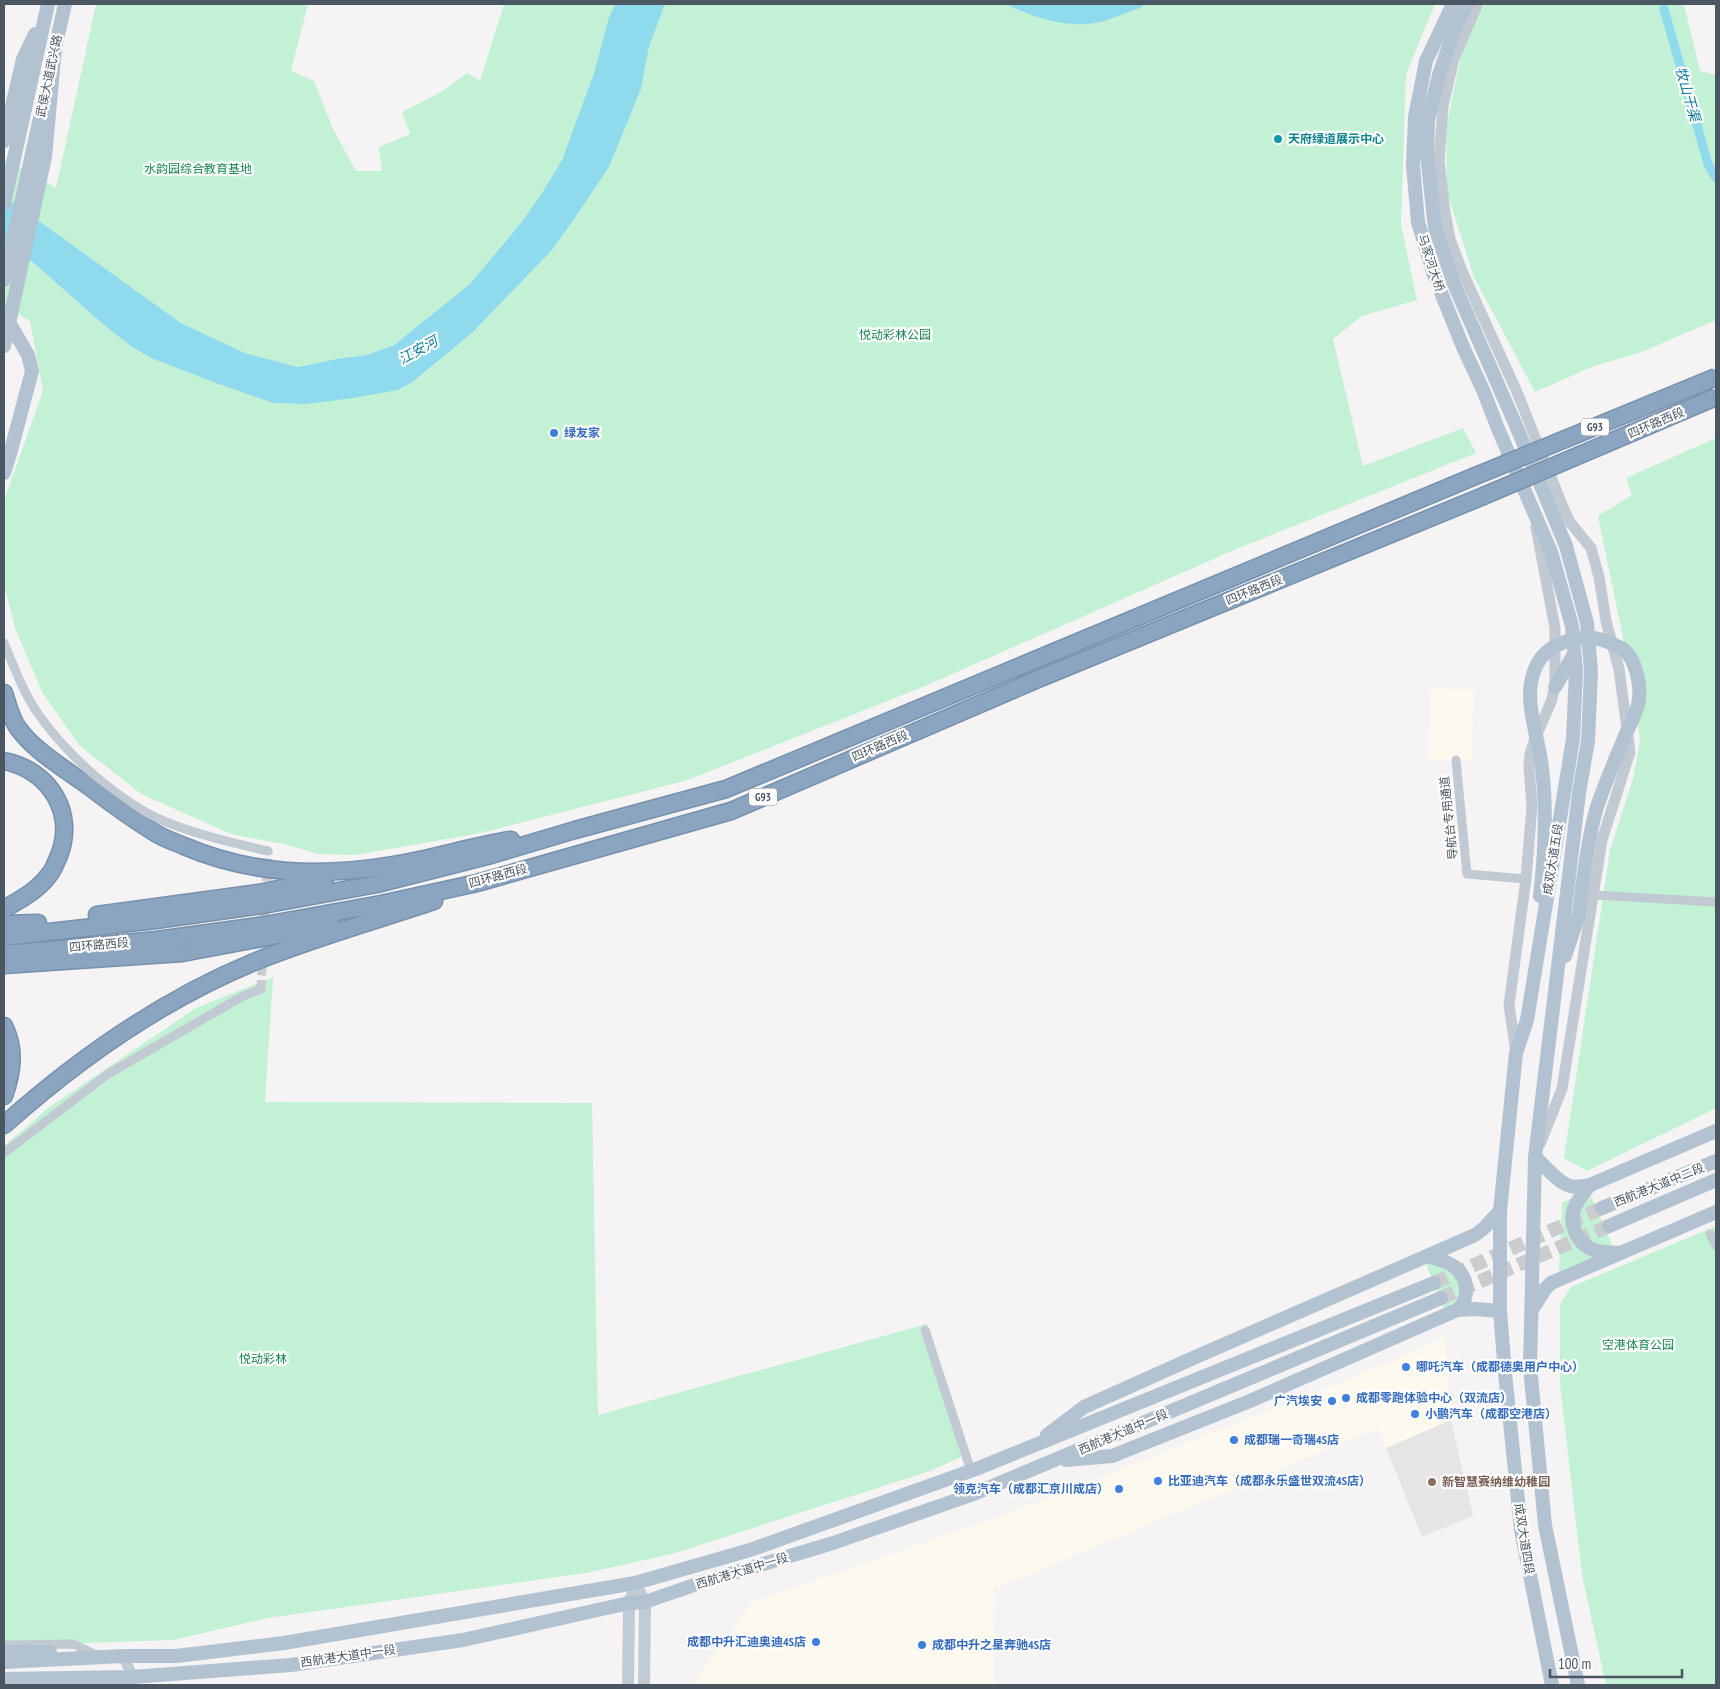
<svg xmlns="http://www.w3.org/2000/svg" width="1720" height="1689" font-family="'PT Sans Narrow','Noto Sans SC',sans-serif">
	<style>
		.commercial { fill: #fdf9ef }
		.education { fill: #e6e4e5 }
		.green { fill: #c3f1d5 }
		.water { fill: #90daee }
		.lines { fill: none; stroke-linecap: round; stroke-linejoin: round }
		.canal { stroke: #90daee; stroke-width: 9 }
		.minor-tunnel { stroke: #caccce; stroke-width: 9; stroke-dasharray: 9 4.5; stroke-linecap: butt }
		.primary-tunnel { stroke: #caccce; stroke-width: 14; stroke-dasharray: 14 7; stroke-linecap: butt }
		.motorway-casing { stroke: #7690ad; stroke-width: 19 }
		.minor { stroke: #c1cad2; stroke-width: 9 }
		.tertiary { stroke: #c1cad2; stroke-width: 11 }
		.secondary { stroke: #c1cbd6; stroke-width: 12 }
		.primary { stroke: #b3c2d1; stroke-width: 14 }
		.motorway { stroke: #8ba5c1; stroke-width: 16 }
		.motorway-bridge-casing { stroke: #7690ad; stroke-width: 19; stroke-linecap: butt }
		.primary-bridge { stroke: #b3c2d1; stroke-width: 14 }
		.motorway-bridge { stroke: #8ba5c1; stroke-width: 16 }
		.culture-dot { fill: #0f9aa8; stroke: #fff; stroke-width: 2 }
		.shop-dot { fill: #3f7fe0; stroke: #fff; stroke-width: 2 }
		.education-dot { fill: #8d6e63; stroke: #fff; stroke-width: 2 }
		.labels { text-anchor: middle; stroke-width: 4.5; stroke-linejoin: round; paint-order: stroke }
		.shield { fill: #fff; stroke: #808990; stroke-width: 1 }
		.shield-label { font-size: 11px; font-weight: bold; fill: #4a5661 }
		.street-label { font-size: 12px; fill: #4a5661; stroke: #fff }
		.culture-label { font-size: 12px; font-weight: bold; fill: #0d838f; stroke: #fff; text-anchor: start }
		.park-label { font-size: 12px; fill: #17864f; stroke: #fff }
		.shop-label { font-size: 12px; font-weight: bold; fill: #366cbe; stroke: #fff; text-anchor: start }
		.education-label { font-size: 12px; font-weight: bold; fill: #785e54; stroke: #fff; text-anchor: start }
		.water-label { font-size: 14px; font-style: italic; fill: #0c7c9b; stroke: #fff }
	</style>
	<rect width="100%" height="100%" fill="#f5f3f3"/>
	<g class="commercial">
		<path d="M 1431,689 L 1474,690 L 1472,760 L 1428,759 Z"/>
		<path d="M 1445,1337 L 1451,1420 L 1386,1448 L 1378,1428 L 995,1589 L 994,1685 L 692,1685 L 752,1602 L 996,1518 L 1357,1376 Z"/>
	</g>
	<path class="education" d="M 1451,1420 L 1473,1516 L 1422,1537 L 1386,1448 Z"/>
	<g class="green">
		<path d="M 96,4 L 308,4 L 291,71 L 314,81 L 333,129 L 356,171 L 382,171 L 379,147 L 410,134 L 402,112 L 443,91 L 467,73 L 480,81 L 504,4 L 615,4 L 609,17 L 594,73 L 562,160 L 542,193 L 520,224 L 470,284 L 394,345 L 367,355 L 336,359 L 298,367 L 245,353 L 181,323 L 4,196 L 4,158 L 56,188 Z"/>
		<path d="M 665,4 L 1006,4 L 1024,13 L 1140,8 L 1145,4 L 1435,4 L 1406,74 L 1401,225 L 1417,300 L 1362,316 L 1333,339 L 1363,466 L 1463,428 L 1476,453 L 1234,550 L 925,686 L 688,780 L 481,833 L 355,855 L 318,854 L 288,845 L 231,834 L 141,794 L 79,745 L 42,692 L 15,628 L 4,584 L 4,500 L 43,391 L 30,321 L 4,306 L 4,249 L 36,265 L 105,326 L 132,347 L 151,358 L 273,403 L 306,404 L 415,381 L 472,333 L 553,249 L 577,215 L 609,167 L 641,89 L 649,47 Z"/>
		<path d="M 1485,4 L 1684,4 L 1700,71 L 1716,75 L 1716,320 L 1639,353 L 1594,366 L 1535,392 L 1474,277 L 1447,192 L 1446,129 L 1462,50 Z"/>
		<path d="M 1716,438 L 1716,1108 L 1587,1171 L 1564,1158 L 1610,850 L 1633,779 L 1640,741 L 1634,691 L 1598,516 L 1632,495 L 1626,478 Z"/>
		<path d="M 273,977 L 265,1102 L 592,1103 L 598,1415 L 927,1324 L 961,1457 L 930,1471 L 672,1554 L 586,1573 L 268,1618 L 173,1640 L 4,1646 L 4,1146 L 48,1108 L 196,1008 Z"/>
		<path d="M 1590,1194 L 1614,1249 L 1600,1249 L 1577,1229 L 1577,1211 Z"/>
		<path d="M 1574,1197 L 1571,1229 L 1605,1257 L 1559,1277 L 1562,1203 Z"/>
		<path d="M 1716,1226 L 1716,1685 L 1606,1685 L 1582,1575 L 1560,1385 L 1560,1304 L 1571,1287 Z"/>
		<path d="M 1431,1263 L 1448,1267 L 1459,1279 L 1460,1299 L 1446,1314 L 1426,1264 Z"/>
	</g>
	<g class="water">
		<path d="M 615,4 L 665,4 L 649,47 L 641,89 L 609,167 L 577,215 L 553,249 L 472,333 L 414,381 L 398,390 L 353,398 L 306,404 L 273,403 L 216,383 L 151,358 L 132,347 L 105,326 L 36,265 L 4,244 L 4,196 L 181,323 L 245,353 L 298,367 L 336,359 L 367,355 L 394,345 L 470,284 L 520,224 L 542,193 L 562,160 L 594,73 L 609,17 Z"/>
		<path d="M 1006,4 L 1145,4 L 1140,8 C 1128,12 1116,17 1104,21 C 1071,30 1035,19 1006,4 Z"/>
	</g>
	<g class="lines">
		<path class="canal" d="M 1664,9 L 1708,164 L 1716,178"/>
		<path class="minor-tunnel" d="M 261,989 L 268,851"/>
		<g class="primary-tunnel">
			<path d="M 1434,1283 L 1602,1208"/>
			<path d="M 1441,1298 L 1609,1226"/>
		</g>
		<g class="motorway-casing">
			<g id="motorway">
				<path d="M 4,693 C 8,705 11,719 18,728 C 35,752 67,770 91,788 C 112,804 134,820 157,834 C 165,839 175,842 184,846 C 252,875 321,877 393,865 C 433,859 471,846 511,840"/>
				<path d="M 4,761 C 50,770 77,814 58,858 C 55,864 53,871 49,875 C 37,891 21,899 4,909"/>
				<path d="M 97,915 L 259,893 L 325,879"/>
				<path d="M 4,924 L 38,923"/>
				<path d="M 4,937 L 156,920 L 263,905 L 377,884 L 491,855 L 575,830 L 726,789 L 1473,477"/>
				<path d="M 4,954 L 157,940 L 265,925 L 381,904 L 477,883 L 731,811 L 1038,679 L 1481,497"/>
				<path d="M 4,965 L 182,953 L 331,925"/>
				<path d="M 4,1026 C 16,1050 12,1073 4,1096"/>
				<path d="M 4,1125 C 78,1059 162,1000 254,962 C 313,938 374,921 434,901"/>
			</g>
		</g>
		<g class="minor">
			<path d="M 4,643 C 14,667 24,694 39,715 C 68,756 119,802 166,822 C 199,835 233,843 268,851"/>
			<path d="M 1456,760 L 1467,874 L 1526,879"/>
			<path d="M 1594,895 L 1716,902"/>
			<path d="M 4,1153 L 108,1074 L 243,996 L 261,989"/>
			<path d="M 1710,1234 L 1716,1246"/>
			<path d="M 925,1330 L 971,1471"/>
			<path d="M 4,1645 L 73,1644 L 97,1655"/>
		</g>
		<g class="tertiary">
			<path d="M 1478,4 L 1454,58 L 1443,106 L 1439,161 L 1445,212 L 1450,239 L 1462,271 L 1517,392 L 1561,502 L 1569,521 L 1591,548 L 1599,577 L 1606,621 L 1619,669 L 1630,752 L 1602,840 L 1562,1089 L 1540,1144"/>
			<path d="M 1516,1052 L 1509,1005 L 1526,879 L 1532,806 L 1529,767 L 1530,754 L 1534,741 L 1551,702 L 1555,687 L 1555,628 L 1536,527"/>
			<path d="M 124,1656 L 132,1677 L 132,1685"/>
		</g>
		<g class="secondary">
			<path d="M 635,1583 L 645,1602 L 644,1685"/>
			<path d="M 628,1685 L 629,1603 L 632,1595"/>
		</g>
		<g class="primary">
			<path d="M 1453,4 L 1426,61 L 1415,117 L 1413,165 L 1418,222 L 1434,275 L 1463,347 L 1483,390 L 1499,431 L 1551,552 L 1572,626 L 1576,671 L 1573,739 L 1527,1020 L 1516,1053 L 1500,1211 L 1500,1311 L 1505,1373 L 1521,1530 L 1552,1685"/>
			<path d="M 1467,4 L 1456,25 L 1439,75 L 1428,120 L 1427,155 L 1435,228 L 1454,284 L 1517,428 L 1566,546 L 1587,623 L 1591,671 L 1588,741 L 1579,793 L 1535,1157 L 1530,1367 L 1545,1525 L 1578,1685"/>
			<path d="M 53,57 L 65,4"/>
			<path d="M 4,141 L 23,59 L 35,34"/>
			<path d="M 4,204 L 48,4"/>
			<path d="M 4,280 L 44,100"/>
			<path d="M 4,346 L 45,157 L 55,48"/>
			<path d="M 4,473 L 10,454 L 32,371 L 28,355 L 10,324"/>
			<path d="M 1555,687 L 1574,654"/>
			<path d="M 1565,956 L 1579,914 L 1582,888"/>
			<path d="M 1535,1157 C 1544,1165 1558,1183 1570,1186 C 1576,1188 1584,1186 1590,1185 L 1716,1131"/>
			<path d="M 1590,1185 C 1586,1190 1581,1195 1578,1201 C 1566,1219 1575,1243 1594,1250 C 1601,1253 1611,1252 1618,1253"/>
			<path d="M 1602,1208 L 1716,1161"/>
			<path d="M 1609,1226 L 1716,1180"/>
			<path d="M 1427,1256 C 1447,1261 1468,1268 1466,1293 C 1465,1300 1463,1306 1457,1310"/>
			<path d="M 1532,1310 L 1545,1289 L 1551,1283 L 1716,1212"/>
			<path d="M 1047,1435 L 1084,1407 L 1191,1359 L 1475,1235 L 1483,1229 L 1500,1211"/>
			<path d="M 1066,1460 L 1112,1456 L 1250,1401 L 1457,1310 L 1475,1309 L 1500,1311"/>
			<path d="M 4,1652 L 50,1652"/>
			<path d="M 4,1662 L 124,1656 L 176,1656 L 284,1643 L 635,1583 L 750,1550 L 976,1469 L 1434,1283"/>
			<path d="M 4,1679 L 132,1677 L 291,1665 L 463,1640 L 629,1603 L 645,1602 L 700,1583 L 833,1543 L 971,1495 L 1441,1298"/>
		</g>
		<use href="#motorway" class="motorway"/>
		<g class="motorway-bridge-casing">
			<g id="motorway-bridge">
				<path d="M 1473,477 L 1716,377"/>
				<path d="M 1481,497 L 1716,397"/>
			</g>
		</g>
		<path class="primary-bridge" d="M 1540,896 C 1545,853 1547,810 1542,768 C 1539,740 1525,705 1532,678 C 1536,661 1546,649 1562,643 C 1580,635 1595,636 1613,644 C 1616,646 1620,647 1623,649 C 1637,660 1642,689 1638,705 C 1635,716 1629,726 1625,736 C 1615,760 1605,783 1597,807 C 1589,833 1586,861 1582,888"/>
		<use href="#motorway-bridge" class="motorway-bridge"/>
	</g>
	<circle class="culture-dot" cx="1278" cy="139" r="5"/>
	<g class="shop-dot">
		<circle cx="554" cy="433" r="5"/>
		<circle cx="1406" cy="1367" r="5"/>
		<circle cx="1346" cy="1398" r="5"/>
		<circle cx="1332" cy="1401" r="5"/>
		<circle cx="1415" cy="1414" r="5"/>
		<circle cx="1234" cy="1440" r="5"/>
		<circle cx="1158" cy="1481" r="5"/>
		<circle cx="1119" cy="1489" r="5"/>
		<circle cx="816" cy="1642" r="5"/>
		<circle cx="922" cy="1645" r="5"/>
	</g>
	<circle class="education-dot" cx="1432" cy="1482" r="5"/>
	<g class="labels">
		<g class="shield">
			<rect x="1581" y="418.5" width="28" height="17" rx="4"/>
			<rect x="749" y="788.5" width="28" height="17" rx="4"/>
		</g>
		<g class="shield-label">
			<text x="1595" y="431">G93</text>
			<text x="763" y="801">G93</text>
		</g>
		<g class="street-label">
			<text transform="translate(49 76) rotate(-78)" y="4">武侯大道武兴路</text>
			<text transform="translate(1431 263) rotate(72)" y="4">马家河大桥</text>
			<text transform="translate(1656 423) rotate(-23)" y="4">四环路西段</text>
			<text transform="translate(1254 590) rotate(-22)" y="4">四环路西段</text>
			<text transform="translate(880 746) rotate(-23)" y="4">四环路西段</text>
			<text transform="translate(1449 818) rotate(-96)" y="4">导航台专用通道</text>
			<text transform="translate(1553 859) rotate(-81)" y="4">成双大道五段</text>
			<text transform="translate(498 876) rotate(-15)" y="4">四环路西段</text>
			<text transform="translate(99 945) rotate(-5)" y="4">四环路西段</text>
			<text transform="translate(1659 1185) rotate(-22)" y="4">西航港大道中二段</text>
			<text transform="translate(1123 1432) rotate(-23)" y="4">西航港大道中一段</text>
			<text transform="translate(1524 1539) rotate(81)" y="4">成双大道四段</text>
			<text transform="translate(742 1571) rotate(-17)" y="4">西航港大道中一段</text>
			<text transform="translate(348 1656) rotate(-8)" y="4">西航港大道中一段</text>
		</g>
		<g class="culture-label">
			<text x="1288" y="143">天府绿道展示中心</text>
		</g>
		<g class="park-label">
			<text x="198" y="173">水韵园综合教育基地</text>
			<text x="895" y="339">悦动彩林公园</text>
			<text x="1638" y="1349">空港体育公园</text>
			<text x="263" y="1363">悦动彩林</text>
		</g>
		<g class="shop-label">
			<text x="564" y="437">绿友家</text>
			<text x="1416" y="1371">哪吒汽车（成都德奥用户中心）</text>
			<text x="1356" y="1402">成都零跑体验中心（双流店）</text>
			<text x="1322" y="1405" text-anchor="end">广汽埃安</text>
			<text x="1425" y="1418">小鹏汽车（成都空港店）</text>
			<text x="1244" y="1444">成都瑞一奇瑞4S店</text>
			<text x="1168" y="1485">比亚迪汽车（成都永乐盛世双流4S店）</text>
			<text x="1109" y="1493" text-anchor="end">领克汽车（成都汇京川成店）</text>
			<text x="806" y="1646" text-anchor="end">成都中升汇迪奥迪4S店</text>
			<text x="932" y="1649">成都中升之星奔驰4S店</text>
		</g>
		<g class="education-label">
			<text x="1442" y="1486">新智慧赛纳维幼稚园</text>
		</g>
		<g class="water-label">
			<text transform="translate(1688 94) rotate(74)" y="5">牧山干渠</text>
			<text transform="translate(418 350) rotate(-29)" y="5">江安河</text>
		</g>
	</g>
	<rect width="1720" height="1689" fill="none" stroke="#4a5661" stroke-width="10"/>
	<path d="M1550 1669v8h132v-8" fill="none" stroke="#4a5661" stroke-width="2.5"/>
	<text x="1558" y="1669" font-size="15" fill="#4a5661" stroke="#ffffff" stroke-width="4" paint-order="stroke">100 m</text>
</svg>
